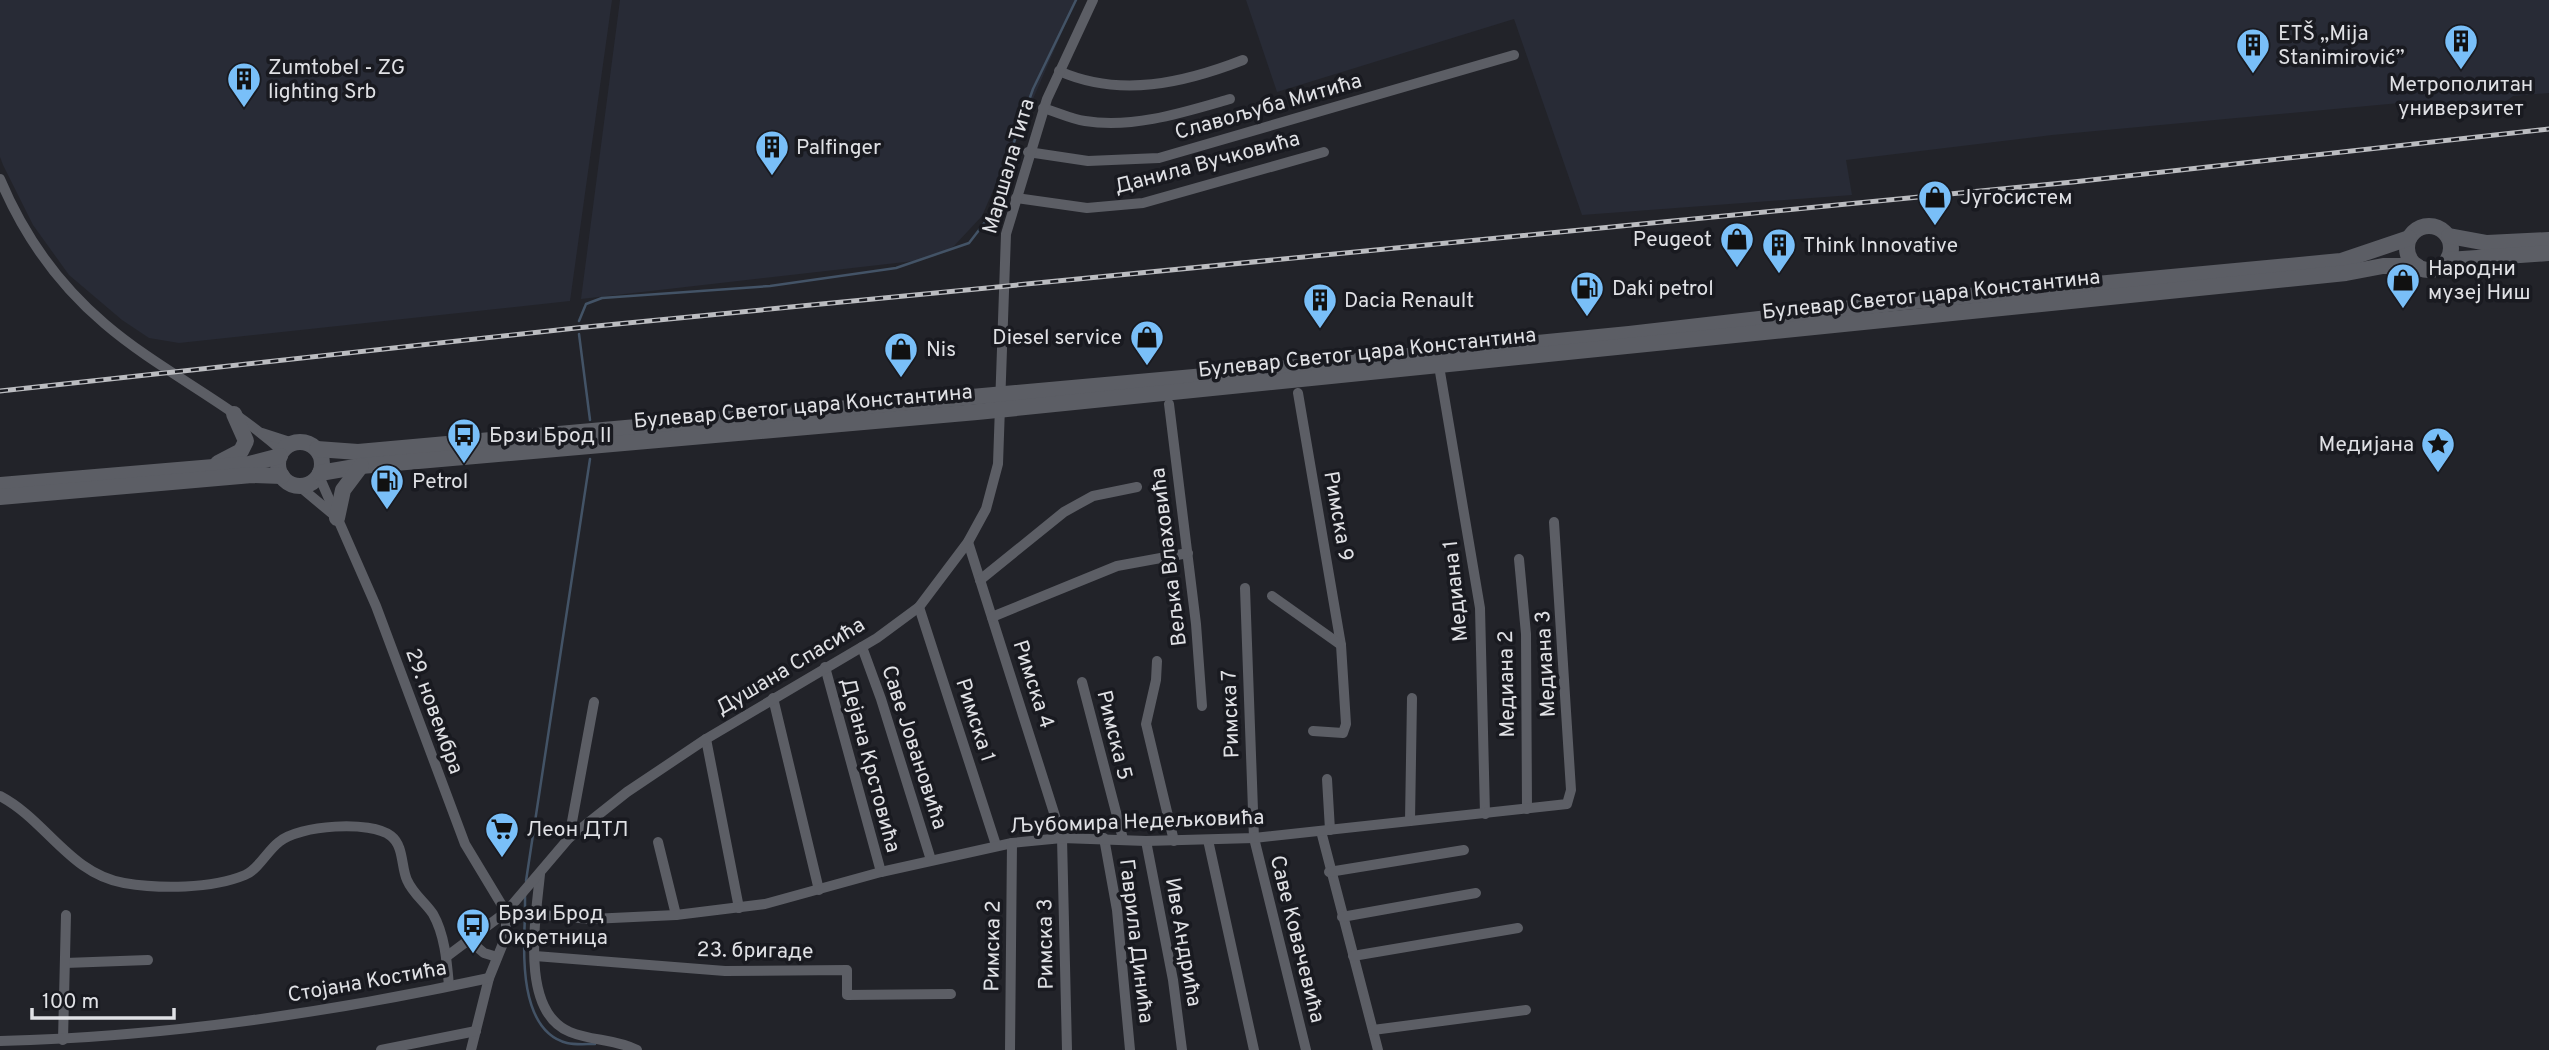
<svg xmlns="http://www.w3.org/2000/svg" width="2549" height="1050" font-family="Overpass,sans-serif">
	<style>
		.built { fill: #282b36 }
		.lines { fill: none; stroke-linecap: round; stroke-linejoin: round }
		.stream { stroke: #435366; stroke-width: 2.5 }
		.street { stroke: #5c5e65; stroke-width: 10 }
		.secondary { stroke: #5c5e65; stroke-width: 16 }
		.rail-casing { stroke: #bbbcc0; stroke-width: 5 }
		.rail { stroke: #191a20; stroke-width: 2.5; stroke-dasharray: 8; stroke-linecap: butt }
		.labels { text-anchor: middle; stroke-width: 7; stroke-linejoin: round; paint-order: stroke }
		.poi-label { font-size: 21px; fill: #e0e1e5; stroke: #191a20; text-anchor: start }
		.street-label { font-size: 21px; fill: #e0e1e5; stroke: #191a20 }
	</style>
	<rect width="100%" height="100%" fill="#222329"/>
	<g class="built">
		<path d="M 0,0 L 612,0 L 570,301 L 179,343 L 149,338 L 122,320 L 69,275 L 33,225 L 3,165 L 0,157 Z"/>
		<path d="M 620,0 L 1076,0 L 982,216 L 954,246 L 935,256 L 914,261 L 581,299 Z"/>
		<path d="M 1246,0 L 2549,0 L 2549,93 L 2513,96 L 2500,106 L 2433,112 L 2432,100 L 2052,135 L 1846,160 L 1852,195 L 1582,215 L 1514,19 L 1277,92 Z"/>
	</g>
	<g class="lines">
		<g class="stream">
			<path d="M 579,321 L 586,304 L 602,298 L 770,286 L 896,268 L 969,243 L 986,221 L 1033,89 L 1076,0"/>
			<path d="M 579,334 L 590,420"/>
			<path d="M 526,881 L 590,459"/>
			<path d="M 525,909 L 525,895"/>
			<path d="M 525,916 C 523,952 519,1031 567,1043 C 575,1045 586,1044 595,1044"/>
		</g>
		<g class="street">
			<path d="M 1059,71 C 1120,98 1184,83 1243,60"/>
			<path d="M 1043,108 C 1057,112 1071,119 1085,121 C 1133,129 1185,112 1230,99"/>
			<path d="M 1028,152 L 1088,161 L 1159,158 L 1514,55"/>
			<path d="M 0,179 C 23,234 59,285 105,324 C 160,371 228,402 282,451"/>
			<path d="M 1016,198 L 1087,208 L 1143,203 L 1324,152"/>
			<path d="M 1439,366 L 1480,608 L 1485,814"/>
			<path d="M 1298,393 L 1341,645 L 1346,724 L 1343,733 L 1313,731"/>
			<path d="M 1169,404 L 1196,624 L 1202,706"/>
			<path d="M 262,433 L 293,443"/>
			<path d="M 319,476 L 376,606 L 465,844 L 506,912 L 506,936 L 489,978 L 471,1050"/>
			<path d="M 299,486 L 335,516"/>
			<path d="M 968,542 L 1062,838 L 1067,1050"/>
			<path d="M 1519,559 L 1526,634 L 1527,809"/>
			<path d="M 980,580 L 1064,512 L 1093,496 L 1137,487"/>
			<path d="M 1245,588 L 1254,838 L 1306,1050"/>
			<path d="M 1272,596 L 1341,645"/>
			<path d="M 919,607 L 996,845"/>
			<path d="M 992,617 L 1117,566 L 1188,553"/>
			<path d="M 862,647 L 881,699 L 931,860"/>
			<path d="M 1157,661 L 1156,680 L 1146,724 L 1174,841"/>
			<path d="M 825,667 L 881,872"/>
			<path d="M 1082,682 L 1123,839"/>
			<path d="M 773,698 L 819,890"/>
			<path d="M 706,739 L 739,908"/>
			<path d="M 1327,779 L 1330,830"/>
			<path d="M 0,796 C 46,820 70,874 124,883 C 160,889 211,889 245,875 C 259,869 267,851 279,842 C 299,825 371,820 391,836 C 404,846 401,867 407,880 C 413,894 425,902 433,914 C 445,935 447,963 449,986"/>
			<path d="M 1410,821 L 1412,698"/>
			<path d="M 1321,831 L 1378,1050"/>
			<path d="M 569,838 L 594,702"/>
			<path d="M 1104,838 L 1117,910 L 1130,1050"/>
			<path d="M 1208,840 L 1254,1050"/>
			<path d="M 1146,841 L 1173,980 L 1182,1050"/>
			<path d="M 658,842 L 676,915"/>
			<path d="M 1329,872 L 1464,850"/>
			<path d="M 540,874 C 536,917 519,1011 570,1032 C 592,1041 616,1039 637,1050"/>
			<path d="M 506,912 L 591,919 L 676,915 L 765,904 L 881,872 L 1012,843 L 1062,838 L 1146,841 L 1254,838 L 1567,804 L 1571,790 L 1554,522"/>
			<path d="M 1342,917 L 1476,893"/>
			<path d="M 470,941 L 484,953 L 497,957"/>
			<path d="M 535,956 L 725,971 L 847,970 L 847,995 L 951,994"/>
			<path d="M 1353,956 L 1518,928"/>
			<path d="M 446,957 L 506,912 L 569,838 L 627,792 L 706,739 L 877,638 L 919,607 L 968,542 L 986,509 L 998,464 L 1006,234 L 1047,99 L 1093,0"/>
			<path d="M 65,963 L 148,960"/>
			<path d="M 1373,1030 L 1526,1010"/>
			<path d="M 63,1040 L 66,915"/>
			<path d="M 0,1041 C 165,1037 328,1013 489,978"/>
			<path d="M 381,1050 L 476,1031"/>
			<path d="M 1010,1050 L 1012,843"/>
		</g>
		<g class="secondary">
			<circle cx="2429" cy="248" r="22"/>
			<path d="M 2449,236 L 2487,243 L 2549,240"/>
			<path d="M 2448,260 L 2549,253"/>
			<circle cx="300" cy="464" r="22"/>
			<path d="M 317,449 L 358,452 L 1205,376 L 1629,334 L 1904,302 L 2341,261 L 2409,238"/>
			<path d="M 218,463 L 241,451 L 246,441 L 234,414"/>
			<path d="M 320,473 L 361,466 L 977,412 L 2346,273 L 2383,266 L 2417,266"/>
			<path d="M 0,485 L 249,464 L 280,456"/>
			<path d="M 0,497 L 252,475 L 282,476"/>
			<path d="M 337,518 L 343,490 L 361,466"/>
		</g>
		<g class="rail-casing">
			<path id="rail" d="M 0,391 L 576,328 L 2073,182 L 2549,129"/>
		</g>
		<use href="#rail" class="rail"/>
	</g>
	<defs>
		<g id="building-pin" transform="scale(1.75)"><path d="M0 17L-7.5 6A9.5 9.5 0 1 1 7.5 6Z" fill="#79bff8" stroke="#191a20"/><path d="M-4-6H4V6H1V3H-1V6H-4ZM-2.5-4.3h1.7v1.8h-1.7ZM.8-4.3h1.7v1.8H.8ZM-2.5-1h1.7V.8h-1.7ZM.8-1h1.7V.8H.8Z" fill="#111"/></g>
		<g id="shop-pin" transform="scale(1.75)"><path d="M0 17L-7.5 6A9.5 9.5 0 1 1 7.5 6Z" fill="#79bff8" stroke="#191a20"/><path d="M-5-2.5h2.3a2.7 3.5 0 0 1 5.4 0H5L5.5 6h-11ZM-1.5-2.5h3a1.5 2.3 0 0 0-3 0Z" fill="#111"/></g>
		<g id="fuel-pin" transform="scale(1.75)"><path d="M0 17L-7.5 6A9.5 9.5 0 1 1 7.5 6Z" fill="#79bff8" stroke="#191a20"/><path d="M-5.5-6h7V0h2V4h1.3V-2.5L3-4.5l.8-.8L6-3V5H2.5V1h-1V6h-7ZM-4.2-4.7v3.2H.2V-4.7Z" fill="#111"/></g>
		<g id="bus-pin" transform="scale(1.75)"><path d="M0 17L-7.5 6A9.5 9.5 0 1 1 7.5 6Z" fill="#79bff8" stroke="#191a20"/><path d="M-5-6H5V4H4V6H2V4H-2V6H-4V4H-5ZM-3.5-4V0h7V-4ZM-3.5 1.2v1.5H-2V1.2ZM2 1.2v1.5H3.5V1.2Z" fill="#111"/></g>
		<g id="sight-pin" transform="scale(1.75)"><path d="M0 17L-7.5 6A9.5 9.5 0 1 1 7.5 6Z" fill="#79bff8" stroke="#191a20"/><path d="M0-6L1.8-2.2L6-1.7L2.9 1.2L3.7 5.4L0 3.3L-3.7 5.4L-2.9 1.2L-6-1.7L-1.8-2.2Z" fill="#111"/></g>
		<g id="supermarket-pin" transform="scale(1.75)"><path d="M0 17L-7.5 6A9.5 9.5 0 1 1 7.5 6Z" fill="#79bff8" stroke="#191a20"/><path d="M-6-5.5h2.5l.6 2H6L4.5 2H-2.5L-4.4-4H-6ZM-1.5 3.2a1.3 1.3 0 1 0 .1 0ZM3 3.2a1.3 1.3 0 1 0 .1 0Z" fill="#111"/></g>
	</defs>
	<g fill-rule="evenodd">
		<use href="#building-pin" x="2461" y="41"/>
		<use href="#building-pin" x="2253" y="45"/>
		<use href="#building-pin" x="244" y="79"/>
		<use href="#building-pin" x="772" y="147"/>
		<use href="#shop-pin" x="1935" y="197"/>
		<use href="#shop-pin" x="1737" y="239"/>
		<use href="#building-pin" x="1779" y="245"/>
		<use href="#shop-pin" x="2403" y="280"/>
		<use href="#fuel-pin" x="1587" y="288"/>
		<use href="#building-pin" x="1320" y="300"/>
		<use href="#shop-pin" x="1147" y="337"/>
		<use href="#shop-pin" x="901" y="349"/>
		<use href="#bus-pin" x="464" y="435"/>
		<use href="#sight-pin" x="2438" y="444"/>
		<use href="#fuel-pin" x="387" y="481"/>
		<use href="#supermarket-pin" x="502" y="829"/>
		<use href="#bus-pin" x="473" y="925"/>
	</g>
	<g class="labels">
		<g class="poi-label">
			<text x="2278" y="40">ETŠ „Mija<tspan x="2278" dy="24">Stanimirović”</tspan></text>
			<text x="268" y="74">Zumtobel - ZG<tspan x="268" dy="24">lighting Srb</tspan></text>
			<text x="2461" y="91" text-anchor="middle">Метрополитан<tspan x="2461" dy="24">универзитет</tspan></text>
			<text x="796" y="154">Palfinger</text>
			<text x="1960" y="204">Југосистем</text>
			<text x="1712" y="246" text-anchor="end">Peugeot</text>
			<text x="1803" y="252">Think Innovative</text>
			<text x="2428" y="275">Народни<tspan x="2428" dy="24">музеј Ниш</tspan></text>
			<text x="1612" y="295">Daki petrol</text>
			<text x="1344" y="307">Dacia Renault</text>
			<text x="1122" y="344" text-anchor="end">Diesel service</text>
			<text x="926" y="356">Nis</text>
			<text x="489" y="442">Брзи Брод II</text>
			<text x="2414" y="451" text-anchor="end">Медијана</text>
			<text x="412" y="488">Petrol</text>
			<text x="526" y="836">Леон ДТЛ</text>
			<text x="498" y="920">Брзи Брод<tspan x="498" dy="24">Окретница</tspan></text>
		</g>
		<g class="street-label">
			<text transform="translate(1268 106) rotate(-16)" y="7">Славољуба Митића</text>
			<text transform="translate(1207 162) rotate(-15)" y="7">Данила Вучковића</text>
			<text transform="translate(1008 166) rotate(-74)" y="7">Маршала Тита</text>
			<text transform="translate(1931 294) rotate(-6)" y="7">Булевар Светог цара Константина</text>
			<text transform="translate(1367 352) rotate(-6)" y="7">Булевар Светог цара Константина</text>
			<text transform="translate(803 406) rotate(-5)" y="7">Булевар Светог цара Константина</text>
			<text transform="translate(1339 516) rotate(80)" y="7">Римска 9</text>
			<text transform="translate(1168 557) rotate(-97)" y="7">Вељка Влаховића</text>
			<text transform="translate(1455 591) rotate(-96)" y="7">Медиана 1</text>
			<text transform="translate(1545 664) rotate(-93)" y="7">Медиана 3</text>
			<text transform="translate(790 666) rotate(-31)" y="7">Душана Спасића</text>
			<text transform="translate(1034 684) rotate(72)" y="7">Римска 4</text>
			<text transform="translate(1506 684) rotate(-91)" y="7">Медиана 2</text>
			<text transform="translate(435 711) rotate(70)" y="7">29. новембра</text>
			<text transform="translate(1230 714) rotate(-92)" y="7">Римска 7</text>
			<text transform="translate(976 720) rotate(72)" y="7">Римска 1</text>
			<text transform="translate(1115 735) rotate(76)" y="7">Римска 5</text>
			<text transform="translate(915 747) rotate(72)" y="7">Саве Јовановића</text>
			<text transform="translate(871 765) rotate(75)" y="7">Дејана Крстовића</text>
			<text transform="translate(1137 821) rotate(-2)" y="7">Љубомира Недељковића</text>
			<text transform="translate(1298 939) rotate(76)" y="7">Саве Ковачевића</text>
			<text transform="translate(1137 941) rotate(83)" y="7">Гаврила Динића</text>
			<text transform="translate(1184 942) rotate(80)" y="7">Иве Андрића</text>
			<text transform="translate(1045 944) rotate(-91)" y="7">Римска 3</text>
			<text transform="translate(992 946) rotate(-89)" y="7">Римска 2</text>
			<text transform="translate(755 950) rotate(1)" y="7">23. бригаде</text>
			<text transform="translate(367 981) rotate(-10)" y="7">Стојана Костића</text>
		</g>
	</g>
	<path d="M32 1008v10h142v-10" fill="none" stroke="#e0e1e5" stroke-width="3.5"/>
	<text x="42" y="1008" font-size="21" fill="#e0e1e5" stroke="#191a20" stroke-width="5" paint-order="stroke">100 m</text>
</svg>
